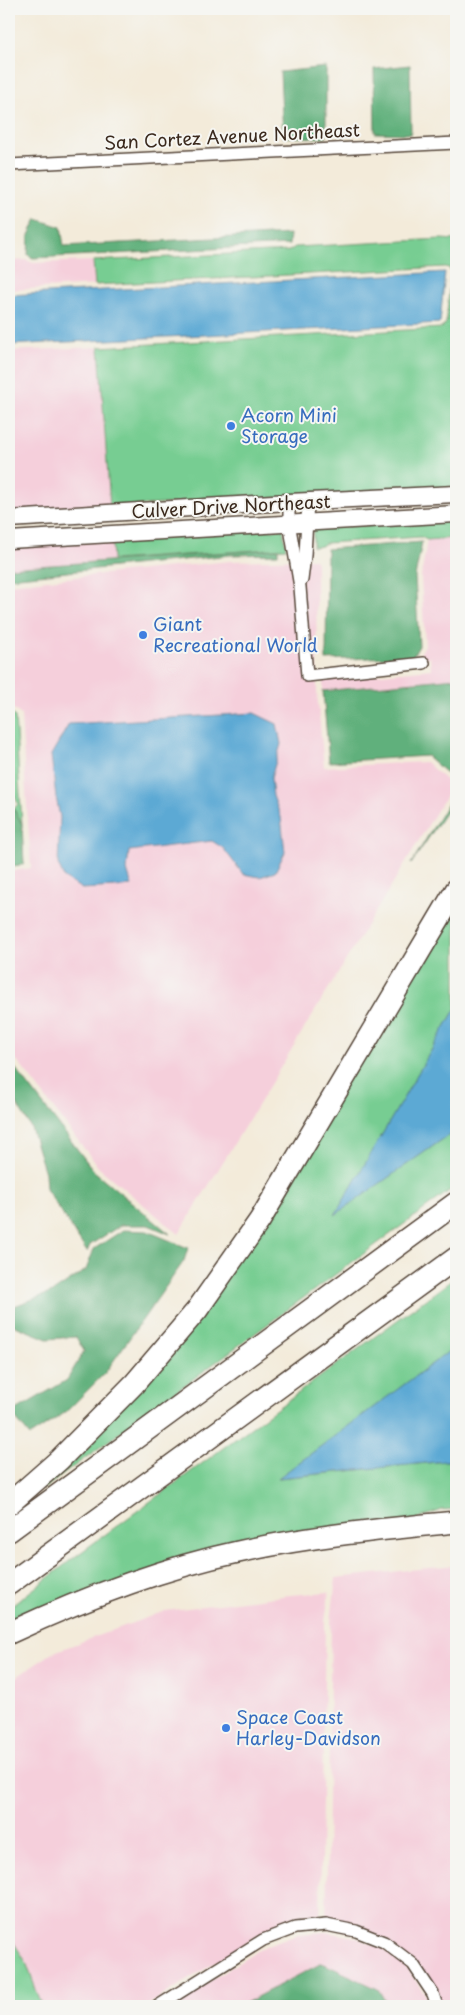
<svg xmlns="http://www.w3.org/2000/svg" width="465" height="2015" font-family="'Playpen Sans',sans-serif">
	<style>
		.built { fill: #f5cfdb }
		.green { fill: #77cd92; stroke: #597c58 }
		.forest { fill: #61b07c; stroke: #4e6d4d }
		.water { fill: #5ba9d4; stroke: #4b6a79 }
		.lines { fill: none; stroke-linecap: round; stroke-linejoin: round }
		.street-casing { stroke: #57473a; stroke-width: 14 }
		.secondary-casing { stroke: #57473a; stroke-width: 19 }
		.highway-casing { stroke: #57473a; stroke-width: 24 }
		.street { stroke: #fff; stroke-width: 11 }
		.secondary { stroke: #fff; stroke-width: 16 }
		.highway { stroke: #fff; stroke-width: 21 }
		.shop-dot { fill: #3f7fe0; stroke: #f6f6f2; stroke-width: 2 }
		.labels { text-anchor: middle; stroke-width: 4; stroke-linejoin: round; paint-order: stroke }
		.street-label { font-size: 18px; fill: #3b2a1e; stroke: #f6f6f2 }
		.shop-label { font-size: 18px; fill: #366cbe; stroke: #f6f6f2; text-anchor: start }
	</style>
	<rect width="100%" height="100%" fill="#f6f6f2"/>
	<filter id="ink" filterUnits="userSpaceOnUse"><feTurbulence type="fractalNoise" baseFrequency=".02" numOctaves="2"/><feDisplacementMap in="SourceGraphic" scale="10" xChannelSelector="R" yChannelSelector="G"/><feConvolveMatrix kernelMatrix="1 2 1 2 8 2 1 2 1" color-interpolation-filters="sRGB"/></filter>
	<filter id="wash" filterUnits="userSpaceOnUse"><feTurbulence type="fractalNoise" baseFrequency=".0096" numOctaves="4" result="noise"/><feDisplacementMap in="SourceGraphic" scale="20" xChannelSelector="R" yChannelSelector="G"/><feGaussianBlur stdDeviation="1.12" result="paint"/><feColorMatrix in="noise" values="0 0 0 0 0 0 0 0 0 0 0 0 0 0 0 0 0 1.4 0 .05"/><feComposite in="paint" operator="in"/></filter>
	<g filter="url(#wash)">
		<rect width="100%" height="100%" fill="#f3ebda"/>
		<g class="built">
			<path d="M 26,260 L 33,263 L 93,261 L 95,285 L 9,290 L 9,261 Z"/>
			<path d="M 99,347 L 110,507 L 9,513 L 9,351 Z"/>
			<path d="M 456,538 L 456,678 L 323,691 L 323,680 L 431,669 L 430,657 L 418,658 L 425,645 L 421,577 L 427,540 Z"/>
			<path d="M 112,540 L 113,560 L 9,568 L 9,546 Z"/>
			<path d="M 316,559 L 317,692 L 324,767 L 426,762 L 452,786 L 179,1234 L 99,1168 L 9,1050 L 9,872 L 31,868 L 21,715 L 9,705 L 9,695 L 12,693 L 9,649 L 9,584 L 230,561 Z"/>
			<path d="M 456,1565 L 456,2006 L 437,2006 L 433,1994 L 384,1942 L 326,1925 L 331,1622 L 336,1578 Z"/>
			<path d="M 329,1592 L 325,1622 L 320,1920 L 293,1922 L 259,1935 L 146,2006 L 42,2006 L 26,1962 L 9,1935 L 9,1682 L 54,1652 L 165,1611 L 290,1595 Z"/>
			<path d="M 325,1932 L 354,1937 L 381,1947 L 407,1968 L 427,1997 L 430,2006 L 388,2006 L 378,1989 L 322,1963 L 239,2006 L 170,2006 L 267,1945 L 297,1934 Z"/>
		</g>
		<g class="green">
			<path d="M 441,239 L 456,240 L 456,488 L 110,507 L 99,347 L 442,328 L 446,323 L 451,272 L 449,268 L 445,267 L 95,285 L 93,261 L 289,251 L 295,247 Z"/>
			<path d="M 456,520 L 456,538 L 427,540 L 421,537 L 326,543 L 321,546 L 313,547 L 313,528 Z"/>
			<path d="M 283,529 L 286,548 L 113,560 L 112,540 Z"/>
			<path d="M 9,712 L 15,717 L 22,824 L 14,809 L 18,804 L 9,781 Z"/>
			<path d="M 456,906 L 456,1008 L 336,1214 L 456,1130 L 456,1186 L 43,1489 L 41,1485 L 153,1373 Z"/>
			<path d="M 456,1277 L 456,1346 L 279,1478 L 456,1460 L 456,1509 L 442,1510 L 409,1522 L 295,1536 L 9,1629 L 9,1608 L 76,1556 Z"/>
			<path d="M 9,1935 L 26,1962 L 42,2006 L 9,2006 Z"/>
		</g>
		<g class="forest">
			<path d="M 410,65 L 411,134 L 375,133 L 374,69 Z"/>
			<path d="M 326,67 L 326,138 L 283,137 L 280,72 Z"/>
			<path d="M 37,219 L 61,227 L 64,246 L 290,234 L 289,245 L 33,258 L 28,255 L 29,235 Z"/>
			<path d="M 422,542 L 415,577 L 419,646 L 413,656 L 326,660 L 327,549 Z"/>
			<path d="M 278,549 L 278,554 L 230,555 L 9,578 L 9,568 Z"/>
			<path d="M 456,678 L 456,782 L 427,756 L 329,762 L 323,691 Z"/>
			<path d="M 456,790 L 456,797 L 411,864 Z"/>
			<path d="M 14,809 L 22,824 L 24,864 L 9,867 L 9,810 Z"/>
			<path d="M 9,1060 L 94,1171 L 170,1234 L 148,1225 L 121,1225 L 90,1245 L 87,1252 L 46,1189 L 45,1173 L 31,1128 L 9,1091 Z"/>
			<path d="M 123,1230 L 147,1231 L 188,1248 L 184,1261 L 105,1373 L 66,1412 L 30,1436 L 11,1413 L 67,1380 L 84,1351 L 76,1337 L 47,1339 L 13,1325 L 14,1306 L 53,1292 L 86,1270 L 94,1249 Z"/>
			<path d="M 322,1963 L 378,1989 L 388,2006 L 239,2006 Z"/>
		</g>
		<g class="water">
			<path d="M 445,272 L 440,323 L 9,345 L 9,295 Z"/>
			<path d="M 254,713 L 277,724 L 281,744 L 271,778 L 273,796 L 281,817 L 285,852 L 275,872 L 260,877 L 243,874 L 223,848 L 212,841 L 129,851 L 127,870 L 132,886 L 82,889 L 64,878 L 58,864 L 60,817 L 56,797 L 51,755 L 69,724 Z"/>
			<path d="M 456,1008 L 456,1130 L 335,1215 Z"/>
			<path d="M 456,1346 L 456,1460 L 278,1478 Z"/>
		</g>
	</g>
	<g filter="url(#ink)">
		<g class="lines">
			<g class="street-casing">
				<g id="street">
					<path d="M 9,165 L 456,143"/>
					<path d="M 289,502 L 289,522 L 300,587 L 307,676 L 424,663"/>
					<path d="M 302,580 L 305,555 L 308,501"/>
					<path d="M 158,2006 L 263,1940 L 295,1928 L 326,1925 L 356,1931 L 384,1942 L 413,1964 L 433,1994 L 437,2006"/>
				</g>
			</g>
			<g class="secondary-casing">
				<g id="secondary">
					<path d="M 9,519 L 289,502 L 456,494"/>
					<path d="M 9,540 L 456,514"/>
				</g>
			</g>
			<g class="highway-casing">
				<g id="highway">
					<path d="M 9,1504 L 59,1460 L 134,1384 L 197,1310 L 260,1220 L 456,890"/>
					<path d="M 9,1531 L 456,1203"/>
					<path d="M 9,1584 L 456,1258"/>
					<path d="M 9,1633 C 82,1599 158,1569 238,1552 C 310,1536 383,1529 456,1522"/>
				</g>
			</g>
			<use href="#street" class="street"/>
			<use href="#secondary" class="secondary"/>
			<use href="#highway" class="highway"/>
		</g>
	</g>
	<g class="shop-dot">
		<circle cx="231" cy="426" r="5"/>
		<circle cx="143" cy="635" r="5"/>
		<circle cx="226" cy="1728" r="5"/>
	</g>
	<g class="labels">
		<g class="street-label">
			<text transform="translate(232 137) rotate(-3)" y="6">San Cortez Avenue Northeast</text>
			<text transform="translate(231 507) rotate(-3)" y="6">Culver Drive Northeast</text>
		</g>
		<g class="shop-label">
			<text x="241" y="422">Acorn Mini<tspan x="241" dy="21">Storage</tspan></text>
			<text x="153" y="631">Giant<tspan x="153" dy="21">Recreational World</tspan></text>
			<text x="236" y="1724">Space Coast<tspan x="236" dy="21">Harley-Davidson</tspan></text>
		</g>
	</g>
	<rect width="465" height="2015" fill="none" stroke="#f6f6f2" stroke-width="30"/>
</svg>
